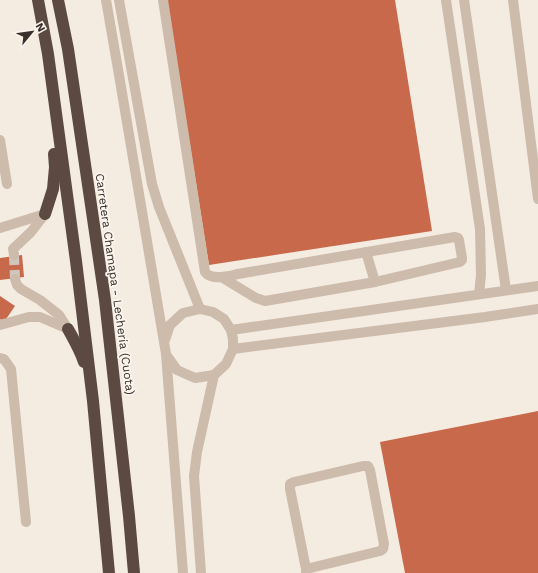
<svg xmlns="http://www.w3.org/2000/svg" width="538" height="573" font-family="'Work Sans',sans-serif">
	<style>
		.building { fill: #c8694b }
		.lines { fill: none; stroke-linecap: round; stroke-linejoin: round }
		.minor-tunnel { stroke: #cfc6bd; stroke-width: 10; stroke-dasharray: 10 5; stroke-linecap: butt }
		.minor { stroke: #cdbbac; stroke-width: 10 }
		.highway { stroke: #5c4a42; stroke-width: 12 }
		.labels { text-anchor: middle; stroke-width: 3.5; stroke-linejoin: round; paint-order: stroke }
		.street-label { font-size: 12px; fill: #3b302b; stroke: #fbf5ee }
	</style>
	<rect width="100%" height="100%" fill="#f4ebe1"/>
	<g class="building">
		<path d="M 167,0 L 395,0 L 432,231 L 209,265 Z"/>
		<path d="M 22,255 L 24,277 L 0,280 L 0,258 Z"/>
		<path d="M 0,296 L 15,306 L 4,322 L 0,319 Z"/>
		<path d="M 538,411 L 538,573 L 405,573 L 380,442 Z"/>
	</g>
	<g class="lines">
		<path class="minor-tunnel" d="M 14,255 L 15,279"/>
		<g class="minor">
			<path d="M 106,0 L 119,75 L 166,354 L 183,573"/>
			<path d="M 119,0 L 152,184 L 159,207 L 200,309"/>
			<path d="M 163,0 L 205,272 C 211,281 228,276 238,274 L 455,237 L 458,238 L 459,240 L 462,258 L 462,260 L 460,262 L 375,282 L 265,301 L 256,298 L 223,278"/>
			<path d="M 446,0 L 480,229 L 481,275 L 479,294"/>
			<path d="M 464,0 L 506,290"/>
			<path d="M 513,0 L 538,199"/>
			<path d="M 0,140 L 7,184"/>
			<path d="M 0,228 L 45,214"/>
			<path d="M 366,252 L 375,282"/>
			<path d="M 14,255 L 13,249 L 31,232 L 45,214"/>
			<path d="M 15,279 L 17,285 L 21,289 L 40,300 L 59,315 L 68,329"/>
			<path d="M 0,325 L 29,317 L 40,317 L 68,329"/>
			<path d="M 231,330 L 538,286"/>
			<path d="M 165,340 L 170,325 L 183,313 L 200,309 L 213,312 L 224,319 L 231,330 L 233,339 L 233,349 L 226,364 L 214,375 L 195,378 L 177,370 L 167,356"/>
			<path d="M 233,349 L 485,317 L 538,309"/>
			<path d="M 0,358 L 4,359 L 11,369 L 26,522"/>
			<path d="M 306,569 L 380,551 L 383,549 L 384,544 L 370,470 L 368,466 L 363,466 L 294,482 L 290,484 L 290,489 L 306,569 L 306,573"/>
			<path d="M 201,573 L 194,476 L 197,452 L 214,375"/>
		</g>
		<g class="highway">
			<path d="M 38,0 L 48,54 L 76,261 L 93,401 L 109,573"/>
			<path d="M 58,0 L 68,49 L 105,300 L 129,516 L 134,573"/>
			<path d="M 45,214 L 53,189 L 55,167 L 54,154"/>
			<path d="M 68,329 C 74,340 80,350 84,362"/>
		</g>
	</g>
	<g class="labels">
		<g class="street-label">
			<text transform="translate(115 284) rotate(82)" y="4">Carretera Chamapa - Lechería (Cuota)</text>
		</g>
	</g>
	<g transform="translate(32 32) rotate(61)" stroke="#fbf5ee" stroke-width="3" paint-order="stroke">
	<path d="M0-3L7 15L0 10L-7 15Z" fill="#3b302b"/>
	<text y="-6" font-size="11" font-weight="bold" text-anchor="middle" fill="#3b302b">N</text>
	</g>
</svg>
